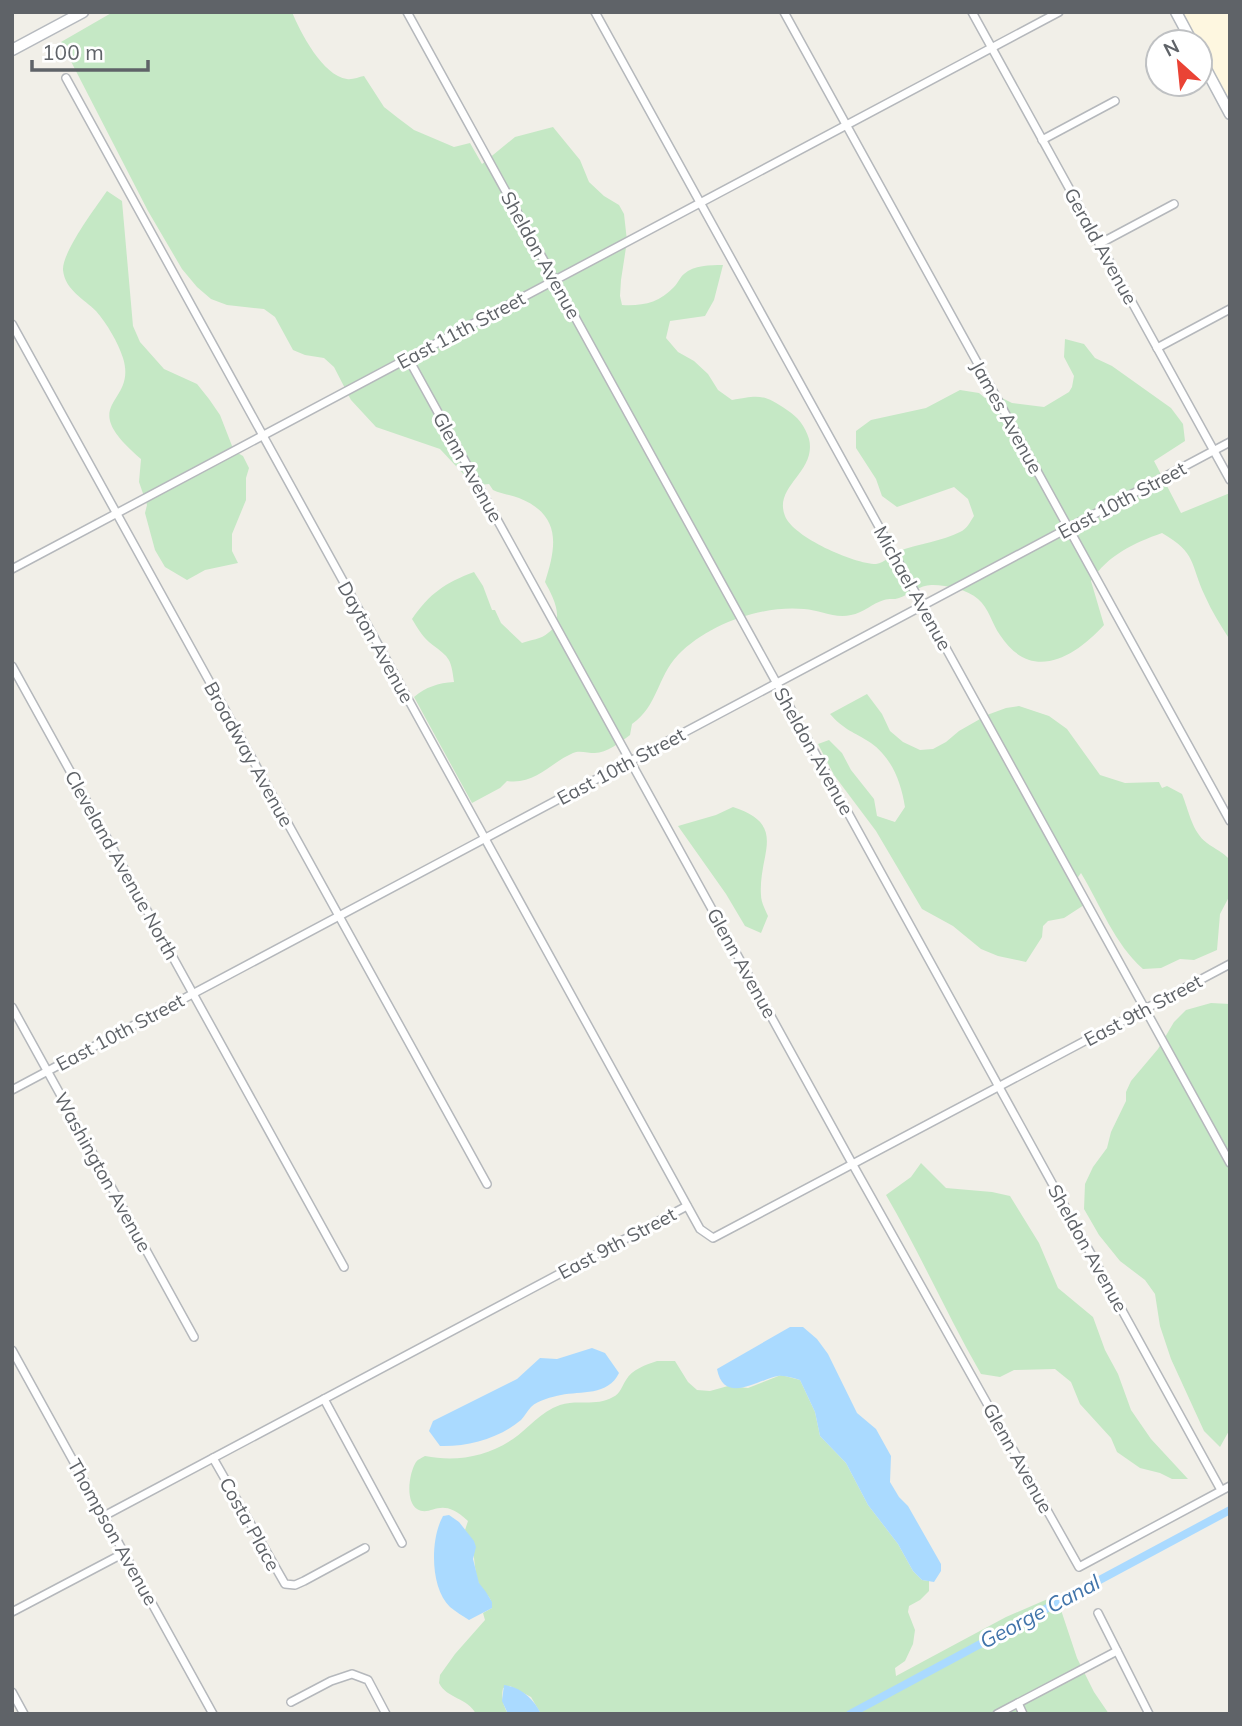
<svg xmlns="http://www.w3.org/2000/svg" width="1242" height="1726" font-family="Mulish,sans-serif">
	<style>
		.commercial { fill: #fef7e0 }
		.green { fill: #c5e8c5 }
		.water { fill: #aadaff }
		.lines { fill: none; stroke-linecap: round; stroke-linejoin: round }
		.canal { stroke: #aadaff; stroke-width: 8 }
		.street-casing { stroke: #b5b8bc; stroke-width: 10 }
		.secondary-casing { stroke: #b6babf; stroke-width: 13 }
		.street { stroke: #fff; stroke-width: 7 }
		.secondary { stroke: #fff; stroke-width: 10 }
		.labels { text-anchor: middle; stroke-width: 6; stroke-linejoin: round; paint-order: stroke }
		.street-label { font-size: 19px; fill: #5f6368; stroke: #fff }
		.water-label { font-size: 21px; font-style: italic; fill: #4174aa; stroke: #fff }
	</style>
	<rect width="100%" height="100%" fill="#f1efe8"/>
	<path class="commercial" d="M 1180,12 L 1230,12 L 1230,106 L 1200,49 L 1200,42 L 1196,42 Z"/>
	<g class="green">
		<path d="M 113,12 L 292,12 C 300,32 323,76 347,79 C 352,80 359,77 364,76 L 384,107 L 398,118 L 414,130 L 454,147 L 470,143 L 482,164 L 515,137 L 553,127 L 580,160 L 589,182 L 604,196 L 619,205 L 624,214 L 627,241 L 621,280 L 620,296 L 622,305 C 643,306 659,303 674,287 C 678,283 680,277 684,274 C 694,265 710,265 723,265 L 714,300 L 705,316 L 670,321 L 666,338 L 678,352 L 694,361 L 708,374 L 718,390 L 732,400 C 759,395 764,394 787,410 C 798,417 805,426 809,439 C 817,472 773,486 785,516 C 793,537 854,564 876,564 C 885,563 891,554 899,551 C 918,544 943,541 960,532 C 967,529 970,522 974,516 L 968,499 L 954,487 L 897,507 L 882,496 L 876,479 L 856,448 L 856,431 L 871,420 L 926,408 L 960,390 L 979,393 L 985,398 L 1002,398 L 1012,403 L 1044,407 L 1069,392 L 1072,387 L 1074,376 L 1064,357 L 1065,339 L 1084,344 L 1095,358 L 1112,366 L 1171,408 L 1183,424 L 1185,441 L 1154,461 L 1181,513 L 1230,493 L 1230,640 C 1221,626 1212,612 1205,596 C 1190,564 1197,553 1162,533 C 1134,543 1108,555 1091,581 L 1104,625 C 1074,658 1031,683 1000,635 C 992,624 989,608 978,599 C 968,590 947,585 933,585 C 921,584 910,594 899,598 C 894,600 889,598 884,600 C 873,603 863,613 851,615 C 835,619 820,610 804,609 C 762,605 708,624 678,655 C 657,677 658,706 632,724 L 630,735 C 621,742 606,753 595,753 C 588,753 579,750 573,753 C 550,763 535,785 507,781 L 500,788 L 472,803 L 414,697 C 426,687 438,683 454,682 C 451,656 448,657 429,642 C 422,636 417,627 412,619 C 430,593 445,583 474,572 L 483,586 L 492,610 L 495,610 L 501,623 L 522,643 C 530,640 542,639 548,633 C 566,620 553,597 545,582 C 557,545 561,515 519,498 C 511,495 501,494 493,490 L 489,484 L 480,485 L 470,481 L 440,449 L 376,427 L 351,400 L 334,367 L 324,358 L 305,355 L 293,350 L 275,317 L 264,309 L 227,305 L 211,299 L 197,287 L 182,269 L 148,211 L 61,42 Z"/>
		<path d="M 107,191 L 122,201 L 133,326 L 140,342 L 164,369 L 197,384 L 209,399 L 220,415 L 234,451 L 243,456 L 249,468 L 246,478 L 246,500 L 232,534 L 232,551 L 238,563 L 205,570 L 187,580 L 165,567 L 155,550 L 145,513 L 147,505 L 139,482 L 141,459 C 73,401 138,406 123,358 C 118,342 107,324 96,311 C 84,299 65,290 63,270 C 62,252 96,207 107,191 Z"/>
		<path d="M 867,694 L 882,714 L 890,731 L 903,742 L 920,750 L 933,749 L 946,742 L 959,731 L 987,715 L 1006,708 L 1019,706 L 1049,716 L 1067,729 L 1100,775 L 1125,783 L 1159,782 L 1162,788 L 1167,786 L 1182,794 C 1189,811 1192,832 1207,843 C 1215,849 1223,852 1230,860 L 1230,895 L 1220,914 L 1217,950 L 1194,960 L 1180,959 L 1161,968 L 1143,969 C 1114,943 1101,906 1081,873 L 1073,884 L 1084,905 L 1064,918 L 1048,921 L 1043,926 L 1042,937 L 1026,962 L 998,956 L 981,949 L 953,926 L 922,909 L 876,831 L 834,775 L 818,744 L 829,740 L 842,753 L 851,770 L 874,799 L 877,816 L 895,822 L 905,807 C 901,782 892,758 871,743 C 854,732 844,730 830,714 Z"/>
		<path d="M 733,807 C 789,825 758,854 761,895 C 761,902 765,909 768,916 L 761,933 L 745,926 L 726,894 L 678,826 L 716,815 Z"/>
		<path d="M 1211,1003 L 1230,1004 L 1230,1429 L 1220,1447 L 1204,1431 L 1171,1359 L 1160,1326 L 1155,1294 L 1145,1280 L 1120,1261 L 1099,1235 L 1084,1209 L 1085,1184 L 1093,1167 L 1107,1148 L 1111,1132 L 1126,1101 L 1126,1092 L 1131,1081 L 1158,1049 L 1174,1022 L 1186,1010 Z"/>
		<path d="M 921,1163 L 946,1188 L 992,1192 L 1010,1196 L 1039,1243 L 1058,1288 L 1093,1317 L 1105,1350 L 1118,1374 L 1131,1410 L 1151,1439 L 1188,1479 L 1172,1479 L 1160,1473 L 1140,1468 L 1117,1452 L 1111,1438 L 1080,1404 L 1071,1382 L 1055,1369 L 1014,1370 L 1000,1377 L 981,1374 C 947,1315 920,1253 886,1195 L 911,1177 Z"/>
		<path d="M 657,1361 L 675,1361 L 688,1382 L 697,1390 L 710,1391 L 728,1386 L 748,1388 L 781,1375 L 800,1380 L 815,1412 L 820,1436 L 846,1463 L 868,1505 L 898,1544 L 913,1571 L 922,1580 L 929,1581 L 929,1591 L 920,1600 L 909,1606 L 908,1612 L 915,1630 L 913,1644 L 905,1661 L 895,1668 L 896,1676 L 1006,1617 L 1050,1598 L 1059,1604 L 1077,1658 L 1094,1692 L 1109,1714 L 541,1714 L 531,1697 L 510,1686 L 503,1688 C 501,1698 503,1705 508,1714 L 476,1714 C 467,1697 447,1699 439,1683 L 440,1675 L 455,1654 L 485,1620 L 483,1613 L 492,1608 C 492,1594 483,1594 479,1584 C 472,1565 477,1546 465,1530 L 468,1521 C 440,1494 432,1518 417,1509 C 405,1501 409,1473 416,1462 C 418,1459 422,1458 425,1456 C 456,1462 486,1457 513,1439 C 529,1428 540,1412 560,1405 C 577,1399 595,1407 613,1397 C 620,1394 622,1386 626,1380 C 632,1369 646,1365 657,1361 Z"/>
	</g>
	<g class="water">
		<path d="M 790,1327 L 803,1327 L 817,1339 L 828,1354 L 857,1413 L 876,1429 L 891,1456 L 890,1482 L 899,1497 L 908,1506 L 941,1564 L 941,1571 L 934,1582 L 922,1580 L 913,1571 L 898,1544 L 868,1505 L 846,1463 L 820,1436 L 815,1412 L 800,1380 C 793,1378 784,1375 778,1376 C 759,1379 724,1406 717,1369 Z"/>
		<path d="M 592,1348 L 605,1353 L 619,1373 C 608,1396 581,1391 561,1395 C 552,1397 538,1400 531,1407 C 527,1411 525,1416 521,1420 C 500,1438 468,1447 440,1446 L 429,1431 L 433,1421 L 517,1379 L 540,1358 L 557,1359 Z"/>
		<path d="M 449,1515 L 459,1522 L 474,1541 L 476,1547 L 473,1559 L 479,1583 L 486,1592 L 492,1602 L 492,1608 L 469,1620 C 463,1616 456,1612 450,1607 C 430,1588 430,1539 443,1516 Z"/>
		<path d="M 504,1685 C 521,1687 534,1699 541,1714 L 508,1714 L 502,1701 Z"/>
	</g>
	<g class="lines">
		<path class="canal" d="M 850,1714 L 1230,1510"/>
		<g class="street-casing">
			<g id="street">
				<path d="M 407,12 L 1221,1490"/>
				<path d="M 595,12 L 1230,1163"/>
				<path d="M 784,12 L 1230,821"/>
				<path d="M 972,12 L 1230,480"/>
				<path d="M 66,78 L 700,1229 L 713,1238 L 1230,964"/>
				<path d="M 1042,140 L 1115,101"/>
				<path d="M 1099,244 L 1174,204"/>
				<path d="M 12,324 L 487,1184"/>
				<path d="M 1157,348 L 1230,309"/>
				<path d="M 408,358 L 853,1165 L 1079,1567 L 1230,1486"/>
				<path d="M 12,569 L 1059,12"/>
				<path d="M 12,666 L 344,1267"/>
				<path d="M 12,1007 L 194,1337"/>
				<path d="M 12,1090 L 1230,442"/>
				<path d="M 12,1350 L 213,1714"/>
				<path d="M 324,1399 L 402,1543"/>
				<path d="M 213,1458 L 285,1584 L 295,1585 L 304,1581 L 365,1548"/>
				<path d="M 104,1516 L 687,1206"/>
				<path d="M 12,1612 L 124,1553"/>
				<path d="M 1098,1613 L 1149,1714"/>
				<path d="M 12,1692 L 24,1714"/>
				<path d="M 291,1702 L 331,1681 L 352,1674 L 368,1680 L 386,1714"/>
				<path d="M 1018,1703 L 1023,1714"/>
				<path d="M 997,1714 L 1117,1651"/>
			</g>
		</g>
		<g class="secondary-casing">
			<g id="secondary">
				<path d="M 1176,12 L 1192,42"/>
				<path d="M 12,50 L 83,12"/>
				<path d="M 1200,58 L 1230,114"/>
			</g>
		</g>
		<use href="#street" class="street"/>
		<use href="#secondary" class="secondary"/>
	</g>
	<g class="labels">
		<g class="street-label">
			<text transform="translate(1101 246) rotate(61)" y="7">Gerald Avenue</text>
			<text transform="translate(541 255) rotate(61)" y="7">Sheldon Avenue</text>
			<text transform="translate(461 330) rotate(-28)" y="7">East 11th Street</text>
			<text transform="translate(1007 417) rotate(61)" y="7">James Avenue</text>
			<text transform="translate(468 467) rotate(61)" y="7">Glenn Avenue</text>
			<text transform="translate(1122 500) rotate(-28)" y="7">East 10th Street</text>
			<text transform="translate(913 588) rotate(61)" y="7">Michael Avenue</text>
			<text transform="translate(376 642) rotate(61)" y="7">Dayton Avenue</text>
			<text transform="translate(814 751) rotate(61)" y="7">Sheldon Avenue</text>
			<text transform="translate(249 754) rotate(61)" y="7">Broadway Avenue</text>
			<text transform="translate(621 766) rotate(-28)" y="7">East 10th Street</text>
			<text transform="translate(122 865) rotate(61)" y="7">Cleveland Avenue North</text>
			<text transform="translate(742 963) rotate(61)" y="7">Glenn Avenue</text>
			<text transform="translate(1143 1010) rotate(-28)" y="7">East 9th Street</text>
			<text transform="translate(120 1032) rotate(-28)" y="7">East 10th Street</text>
			<text transform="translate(103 1172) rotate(61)" y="7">Washington Avenue</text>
			<text transform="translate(617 1243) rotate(-28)" y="7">East 9th Street</text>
			<text transform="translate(1088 1248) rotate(61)" y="7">Sheldon Avenue</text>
			<text transform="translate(1018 1458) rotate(61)" y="7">Glenn Avenue</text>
			<text transform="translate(250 1524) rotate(61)" y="7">Costa Place</text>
			<text transform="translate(113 1532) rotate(61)" y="7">Thompson Avenue</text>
		</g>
		<g class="water-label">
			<text transform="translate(1040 1612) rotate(-28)" y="7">George Canal</text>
		</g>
	</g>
	<rect width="1242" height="1726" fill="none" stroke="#5f6368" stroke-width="28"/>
	<g transform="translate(1179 63) rotate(333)"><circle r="33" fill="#ffffff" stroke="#bfc1c3" stroke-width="2"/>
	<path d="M0-5L12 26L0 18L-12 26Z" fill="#ea4335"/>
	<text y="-10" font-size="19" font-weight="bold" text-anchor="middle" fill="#5f6368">N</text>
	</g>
	<path d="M32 60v10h116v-10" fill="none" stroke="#5f6368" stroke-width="3.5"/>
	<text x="42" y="60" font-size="21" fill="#5f6368" stroke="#ffffff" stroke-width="5" paint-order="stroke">100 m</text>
</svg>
